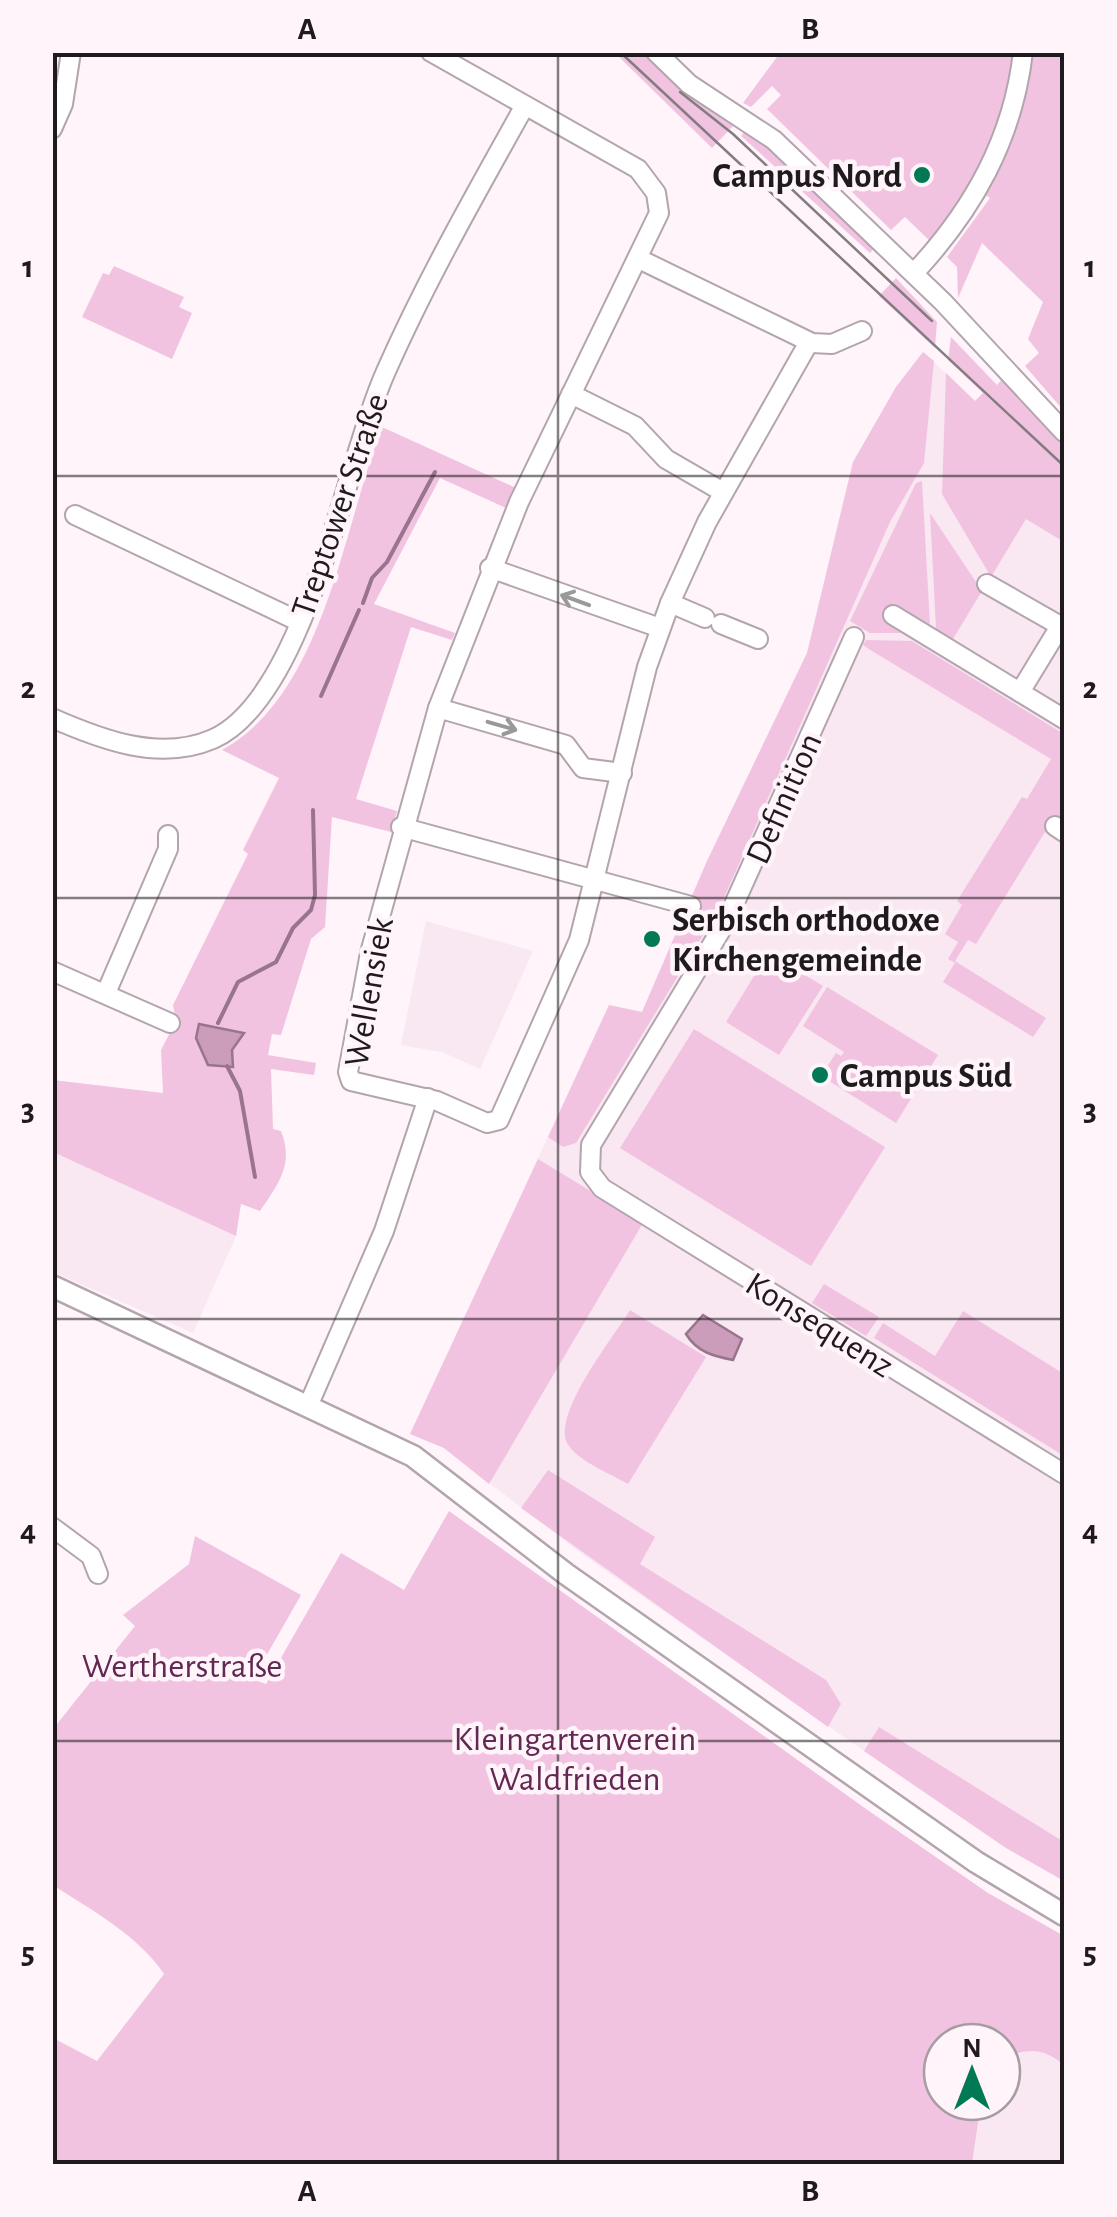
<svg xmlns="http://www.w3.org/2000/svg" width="1117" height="2217" font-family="'Alegreya Sans',sans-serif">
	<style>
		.built { fill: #f9e7f2 }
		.green { fill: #f2c3e1 }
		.water { fill: #cc9cbb; stroke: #98758c; stroke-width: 2.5 }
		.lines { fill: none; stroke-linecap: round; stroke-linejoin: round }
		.stream { stroke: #98758c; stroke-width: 4 }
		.minor-casing { stroke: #b3a5ae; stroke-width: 22 }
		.major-casing { stroke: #b3a5ae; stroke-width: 25 }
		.minor { stroke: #fff; stroke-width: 18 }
		.major { stroke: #fff; stroke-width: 20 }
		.tram { stroke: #837c80; stroke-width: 2.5 }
		.oneway { stroke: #9a9899 }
		.grid { fill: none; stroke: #1f1a1d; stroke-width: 2.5; stroke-opacity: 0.55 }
		.poi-dot { fill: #027955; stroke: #fef4fa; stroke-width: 4 }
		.labels { text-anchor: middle; stroke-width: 9; stroke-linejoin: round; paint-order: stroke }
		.poi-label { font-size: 35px; font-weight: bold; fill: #1f1a1d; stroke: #fef4fa; text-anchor: start }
		.street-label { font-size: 35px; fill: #1f1a1d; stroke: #fef4fa }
		.park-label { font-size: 35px; fill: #622851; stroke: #fef4fa }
		.neatline { fill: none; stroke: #1f1a1d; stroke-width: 4 }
		.grid-label { font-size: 32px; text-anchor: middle; font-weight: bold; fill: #1f1a1d }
	</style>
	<rect width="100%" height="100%" fill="#fef4fa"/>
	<g class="built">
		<path d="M 923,352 L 975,401 L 983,393 L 1064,472 L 1064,1881 L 1006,1848 L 864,1751 L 586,1557 L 444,1448 L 410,1434 L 609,1005 L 642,1012 L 707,861 L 807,653 L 853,462 L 896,387 Z"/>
		<path d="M 426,921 L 533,951 L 480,1069 L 442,1052 L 401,1045 Z"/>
		<path d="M 53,1152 L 236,1236 L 193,1333 L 53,1272 Z"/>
		<path d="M 1029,2050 L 1045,2052 L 1064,2066 L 1064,2164 L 972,2164 L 981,2102 L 1002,2102 L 1002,2061 Z"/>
	</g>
	<g class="green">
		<path d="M 615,53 L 650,56 L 737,122 L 712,148 Z"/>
		<path d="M 780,53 L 1016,53 C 1001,136 980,175 932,243 L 905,217 L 891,230 L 767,109 L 781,95 L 772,86 L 751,107 L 743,103 Z"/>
		<path d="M 1030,53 L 1064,53 L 1064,411 L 1025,366 L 1039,353 L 1028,339 L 1043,302 L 982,243 L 958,298 L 957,267 L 947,257 L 990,198 L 984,194 Z"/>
		<path d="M 748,128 L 771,145 L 876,246 L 870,253 L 741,136 Z"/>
		<path d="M 114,266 L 184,297 L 179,307 L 192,313 L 172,359 L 82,317 L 103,273 L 109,275 Z"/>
		<path d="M 896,278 L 937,322 L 935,348 L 879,296 Z"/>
		<path d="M 951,337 L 997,385 L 1007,374 L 1064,446 L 1064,542 L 1026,519 L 991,577 L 942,494 L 946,373 L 975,401 L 983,393 L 948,360 Z"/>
		<path d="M 923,352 L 934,361 L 924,463 L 890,522 L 719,909 L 576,1143 L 563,1147 L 548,1137 L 609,1005 L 642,1012 L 707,861 L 807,653 L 853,462 L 896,387 Z"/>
		<path d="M 382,427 L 516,488 L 506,508 L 440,478 L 374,604 L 455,633 L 452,640 L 411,627 L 356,799 L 397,811 L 391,832 L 332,817 L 325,927 L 311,939 L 281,1035 L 272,1034 L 268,1055 L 316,1063 L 314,1075 L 271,1069 L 273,1129 L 281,1131 C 294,1164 279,1183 260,1211 L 241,1204 L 236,1236 L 53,1152 L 53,1080 L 163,1093 L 161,1050 L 176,1021 L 173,1005 L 248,854 L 243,850 L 279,778 L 222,750 C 324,694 343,528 382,427 Z"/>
		<path d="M 922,481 L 930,625 L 912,614 L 900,633 L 870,633 L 850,621 L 916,483 Z"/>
		<path d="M 930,513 L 982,591 L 953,639 L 936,629 Z"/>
		<path d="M 866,640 L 912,641 L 1064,734 L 1064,825 L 1053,819 L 976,944 L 968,940 L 955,961 L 1046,1018 L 1033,1037 L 943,982 L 955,963 L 948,959 L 958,942 L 945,934 L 962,905 L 957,901 L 1022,797 L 1027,799 L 1051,759 L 872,651 L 863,645 Z"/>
		<path d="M 768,953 L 823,986 L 779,1055 L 726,1022 Z"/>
		<path d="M 827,987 L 938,1055 L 896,1123 L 821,1076 L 836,1053 L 841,1056 L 844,1052 L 803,1026 Z"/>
		<path d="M 694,1029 L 885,1147 L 811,1266 L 620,1148 Z"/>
		<path d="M 538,1159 L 643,1223 L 489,1484 L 444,1448 L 410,1434 Z"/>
		<path d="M 824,1284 L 879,1317 L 866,1336 L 812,1303 Z"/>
		<path d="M 630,1310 L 706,1357 L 628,1484 C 611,1474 580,1462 569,1446 C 548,1418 614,1337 630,1310 Z"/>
		<path d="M 963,1311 L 1064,1374 L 1064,1456 L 874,1338 L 883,1323 L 935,1356 Z"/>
		<path d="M 548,1470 L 655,1537 L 640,1564 L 826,1680 L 841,1704 L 828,1727 L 521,1508 Z"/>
		<path d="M 449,1511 L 869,1811 L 988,1893 L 1064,1936 L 1064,2066 C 1045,2047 1024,2047 1002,2061 L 1002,2042 L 942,2042 L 942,2102 L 981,2102 L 972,2164 L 53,2164 L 53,2038 L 97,2061 L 164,1974 C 138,1935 91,1910 53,1885 L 53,1729 L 135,1626 L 123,1615 L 189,1564 L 195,1536 L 301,1595 L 253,1679 L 266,1684 L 341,1553 L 404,1590 Z"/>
		<path d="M 879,1727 L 1064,1842 L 1064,1881 L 1006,1848 L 864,1751 Z"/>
	</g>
	<g class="water">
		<path d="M 199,1024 L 244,1033 L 232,1050 L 233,1067 L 208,1065 L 196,1038 Z"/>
		<path d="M 703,1315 L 742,1339 L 733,1360 C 713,1356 697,1352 686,1334 Z"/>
	</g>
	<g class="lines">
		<g class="stream">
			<path d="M 363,603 L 372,578 L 387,562 L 435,472"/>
			<path d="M 321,696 L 359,610"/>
			<path d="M 218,1023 L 238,982 L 276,962 L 293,928 L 311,910 L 315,895 L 313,810"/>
			<path d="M 227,1066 L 240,1091 L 255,1177"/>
		</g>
		<g class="minor-casing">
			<g id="minor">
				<path d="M 431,52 L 638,169 L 656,193 L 659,213 L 519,502 L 438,708 L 370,953 L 348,1072 L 351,1081 L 437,1101 L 487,1123 L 499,1120 L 579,940 L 647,667 L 670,603 L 707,522 L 809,342"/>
				<path d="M 656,52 L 689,84 L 774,140 L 943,302 L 1064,432"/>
				<path d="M 52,129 L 63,104 L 71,52"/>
				<path d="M 639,259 L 812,343 L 832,344 L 862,331"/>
				<path d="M 914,273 C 973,210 1013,139 1023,52"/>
				<path d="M 571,394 L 635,426 L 666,459 L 723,492"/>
				<path d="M 75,515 L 300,622"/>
				<path d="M 490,568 L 660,628"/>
				<path d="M 987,584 L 1064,628"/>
				<path d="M 670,603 L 705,618"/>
				<path d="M 893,615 L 1064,719"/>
				<path d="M 721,624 L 758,639"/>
				<path d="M 854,637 L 727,920 L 591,1145 L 590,1172 L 602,1188 L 1064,1474"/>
				<path d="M 1020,692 L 1059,628"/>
				<path d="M 438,708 L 566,745 L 583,768 L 622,773"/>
				<path d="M 52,718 C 102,740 160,762 213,739 C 307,697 345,461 387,369 C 427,279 476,193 524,107"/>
				<path d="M 1055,826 L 1064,832"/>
				<path d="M 401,827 L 691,906"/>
				<path d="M 52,971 L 170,1023"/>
				<path d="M 106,993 L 168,849 L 168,835"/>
				<path d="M 309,1404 L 384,1231 L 428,1098"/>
				<path d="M 52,1527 L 91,1556 L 98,1574"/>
			</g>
		</g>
		<g class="major-casing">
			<path id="major" d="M 52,1286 L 413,1456 L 566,1574 L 976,1862 L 1064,1915"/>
		</g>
		<use href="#minor" class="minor"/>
		<use href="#major" class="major"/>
		<g class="tram">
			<path d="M 620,52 L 1064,466"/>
			<path d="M 680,92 L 733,134 L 932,321"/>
		</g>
	</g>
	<defs><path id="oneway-shaft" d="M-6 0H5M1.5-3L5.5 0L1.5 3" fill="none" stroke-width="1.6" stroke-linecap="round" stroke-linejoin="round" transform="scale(2.5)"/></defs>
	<g class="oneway">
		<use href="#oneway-shaft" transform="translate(575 600) rotate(-160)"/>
		<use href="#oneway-shaft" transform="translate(502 726) rotate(16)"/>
	</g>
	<path class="grid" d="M 558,52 L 558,2164M 52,476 L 1064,476M 52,898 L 1064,898M 52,1319 L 1064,1319M 52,1741 L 1064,1741"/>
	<g class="poi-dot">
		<circle cx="922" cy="175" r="10"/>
		<circle cx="652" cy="939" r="10"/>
		<circle cx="820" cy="1075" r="10"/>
	</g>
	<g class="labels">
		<g class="poi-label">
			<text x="902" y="187" text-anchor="end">Campus Nord</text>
			<text x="672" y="931">Serbisch orthodoxe<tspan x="672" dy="40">Kirchengemeinde</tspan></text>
			<text x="840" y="1087">Campus Süd</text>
		</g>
		<g class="street-label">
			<text transform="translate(339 505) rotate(-71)" y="12">Treptower Straße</text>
			<text transform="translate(783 798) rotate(-66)" y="12">Definition</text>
			<text transform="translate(368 992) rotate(-80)" y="12">Wellensiek</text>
			<text transform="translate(820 1324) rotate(32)" y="12">Konsequenz</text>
		</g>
		<g class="park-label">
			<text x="182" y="1677">Wertherstraße</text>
			<text x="575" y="1750">Kleingartenverein<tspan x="575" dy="40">Waldfrieden</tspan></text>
		</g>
	</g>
	<rect width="1117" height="2217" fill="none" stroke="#fef4fa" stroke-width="110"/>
	<g transform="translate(972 2072)"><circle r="48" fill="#fef4fa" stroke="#a59da2" stroke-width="2.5"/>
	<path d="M0-8L18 38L0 25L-18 38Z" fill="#027955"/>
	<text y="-15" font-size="28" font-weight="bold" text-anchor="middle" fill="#1f1a1d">N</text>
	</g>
	<rect x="55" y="55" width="1007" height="2107" class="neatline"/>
	<g class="grid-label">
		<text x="307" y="39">A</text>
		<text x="810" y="39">B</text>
		<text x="28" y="277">1</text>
		<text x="1090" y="277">1</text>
		<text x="28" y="698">2</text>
		<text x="1090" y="698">2</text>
		<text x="28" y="1120">3</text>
		<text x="1090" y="1120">3</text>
		<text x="28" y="1541">4</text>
		<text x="1090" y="1541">4</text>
		<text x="28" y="1963">5</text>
		<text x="1090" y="1963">5</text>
		<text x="307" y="2201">A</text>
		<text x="810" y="2201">B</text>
	</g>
</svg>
